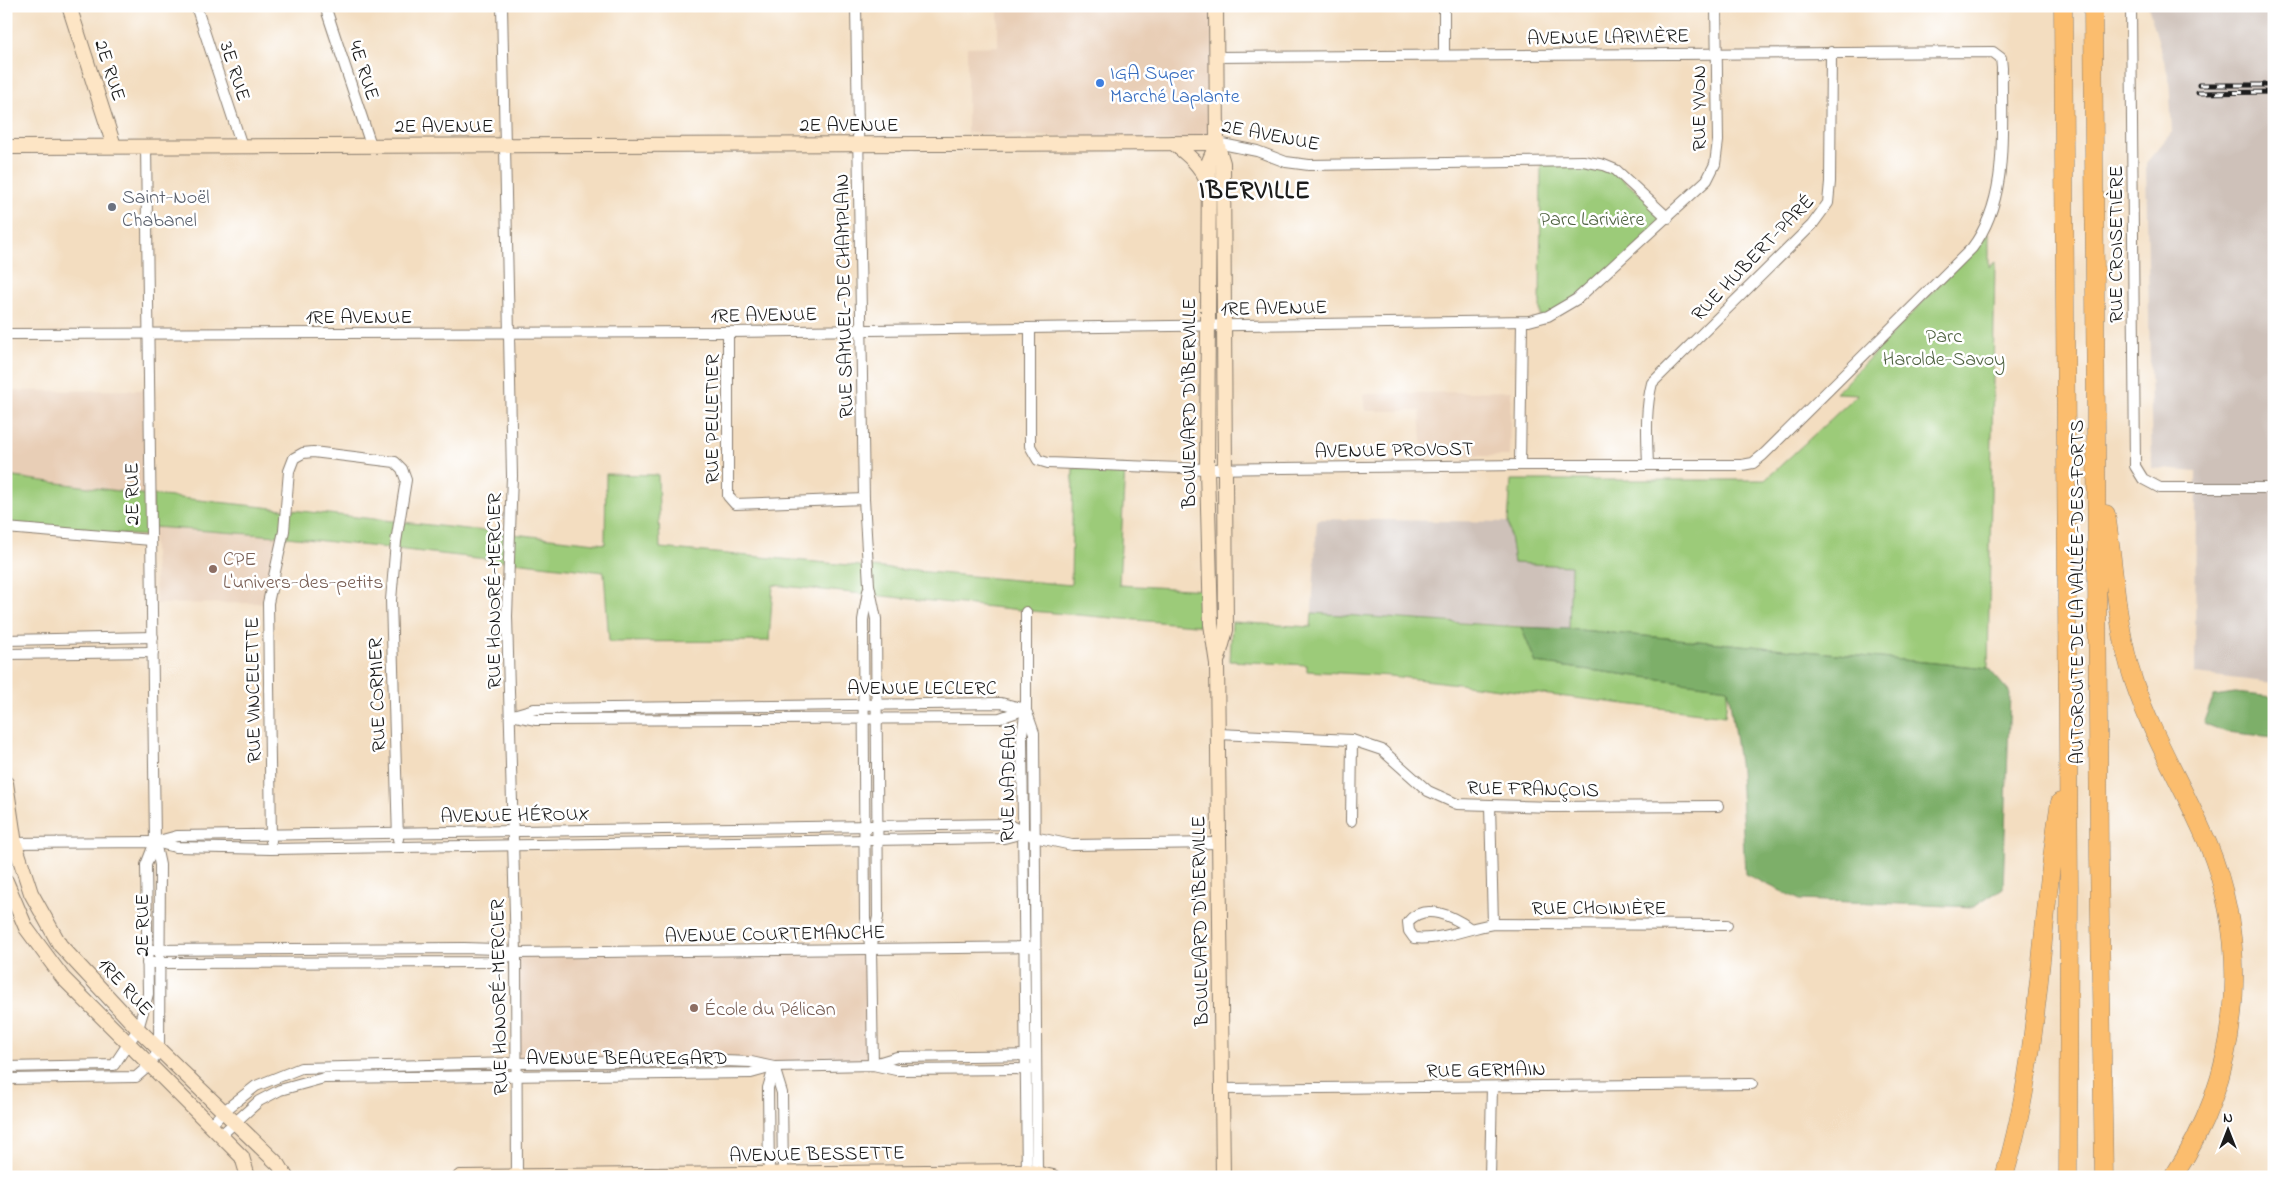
<svg xmlns="http://www.w3.org/2000/svg" width="2280" height="1183" font-family="'Indie Flower',sans-serif">
	<style>
		.built { fill: #e8ceb6 }
		.industrial { fill: #cec1b9 }
		.green { fill: #9ccb79; stroke: #5c744a }
		.forest { fill: #7daf69; stroke: #4c6642 }
		.lines { fill: none; stroke-linecap: round; stroke-linejoin: round }
		.street-casing { stroke: #887c6e; stroke-width: 12 }
		.secondary-casing { stroke: #887c6e; stroke-width: 16 }
		.highway-casing { stroke: #887c6e; stroke-width: 19 }
		.street { stroke: #fff; stroke-width: 10 }
		.secondary { stroke: #fde5c5; stroke-width: 14 }
		.highway { stroke: #fbbd6e; stroke-width: 18 }
		.rail-casing { stroke: #1c1c1c; stroke-width: 5 }
		.rail { stroke: #fff; stroke-width: 3; stroke-dasharray: 9; stroke-linecap: butt }
		.shop-dot { fill: #3f7fe0; stroke: #fff; stroke-width: 2 }
		.worship-dot { fill: #6b7280; stroke: #fff; stroke-width: 2 }
		.education-dot { fill: #8d6e63; stroke: #fff; stroke-width: 2 }
		.labels { text-anchor: middle; stroke-width: 5; stroke-linejoin: round; paint-order: stroke }
		.street-label { font-size: 20px; fill: #1c1c1c; stroke: #fff }
		.shop-label { font-size: 20px; fill: #366cbe; stroke: #fff; text-anchor: start }
		.worship-label { font-size: 20px; fill: #5b616d; stroke: #fff; text-anchor: start }
		.park-label { font-size: 20px; fill: #4f6241; stroke: #fff }
		.education-label { font-size: 20px; fill: #785e54; stroke: #fff; text-anchor: start }
		.district-label { font-size: 25px; font-weight: bold; letter-spacing: 1px; fill: #1c1c1c; stroke: #fff }
	</style>
	<rect width="100%" height="100%" fill="#fff"/>
	<filter id="ink" filterUnits="userSpaceOnUse"><feTurbulence type="fractalNoise" baseFrequency=".02" numOctaves="2"/><feDisplacementMap in="SourceGraphic" scale="10" xChannelSelector="R" yChannelSelector="G"/><feConvolveMatrix kernelMatrix="1 2 1 2 8 2 1 2 1" color-interpolation-filters="sRGB"/></filter>
	<filter id="wash" filterUnits="userSpaceOnUse"><feTurbulence type="fractalNoise" baseFrequency=".0096" numOctaves="4" result="noise"/><feDisplacementMap in="SourceGraphic" scale="20" xChannelSelector="R" yChannelSelector="G"/><feGaussianBlur stdDeviation="1.12" result="paint"/><feColorMatrix in="noise" values="0 0 0 0 0 0 0 0 0 0 0 0 0 0 0 0 0 1.4 0 .05"/><feComposite in="paint" operator="in"/></filter>
	<g filter="url(#wash)">
		<rect width="100%" height="100%" fill="#f3ddc0"/>
		<g class="built">
			<path d="M 998,6 L 1213,6 L 1217,143 L 967,133 L 967,47 L 998,46 Z"/>
			<path d="M 146,390 L 148,495 L 6,476 L 6,391 Z"/>
			<path d="M 1511,391 L 1509,456 L 1423,456 L 1420,411 L 1365,411 L 1363,394 Z"/>
			<path d="M 153,527 L 278,536 L 265,603 L 156,604 Z"/>
			<path d="M 871,949 L 873,1065 L 516,1063 L 516,953 Z"/>
		</g>
		<g class="industrial">
			<path d="M 2148,6 L 2274,6 L 2274,683 L 2195,674 L 2196,472 L 2152,468 L 2146,163 L 2172,132 L 2169,78 Z"/>
			<path d="M 1317,519 L 1508,522 L 1514,563 L 1571,565 L 1569,629 L 1312,613 Z"/>
		</g>
		<g class="green">
			<path d="M 1541,163 L 1607,166 L 1668,218 L 1610,273 L 1540,322 Z"/>
			<path d="M 1989,233 L 1989,267 L 1995,262 L 1988,668 L 1569,629 L 1571,566 L 1514,563 L 1508,522 L 1511,480 L 1765,480 L 1858,394 L 1836,393 Z"/>
			<path d="M 1125,466 L 1119,585 L 1205,590 L 1206,626 L 1031,611 L 773,585 L 769,641 L 609,642 L 604,572 L 278,536 L 153,527 L 153,495 L 605,544 L 606,474 L 658,475 L 660,548 L 1071,585 L 1073,468 Z"/>
			<path d="M 6,476 L 148,495 L 150,536 L 6,528 Z"/>
			<path d="M 1312,613 L 1521,627 L 1536,663 L 1728,688 L 1725,716 L 1391,676 L 1307,671 L 1307,665 L 1230,661 L 1232,622 L 1311,627 Z"/>
		</g>
		<g class="forest">
			<path d="M 1521,627 L 1569,629 L 1988,668 L 2010,693 L 2003,888 L 1974,907 L 1800,900 L 1745,874 L 1740,770 L 1728,688 L 1536,663 Z"/>
			<path d="M 2235,693 L 2274,697 L 2274,737 L 2226,732 L 2203,723 L 2214,696 Z"/>
		</g>
	</g>
	<g filter="url(#ink)">
		<g class="lines">
			<g class="street-casing">
				<g id="street">
					<path d="M 196,6 L 242,146"/>
					<path d="M 325,6 L 371,145"/>
					<path d="M 502,6 L 512,476 L 507,616 L 516,953 L 517,1177"/>
					<path d="M 856,6 L 864,499 L 869,585 L 876,619 L 878,917 L 871,949"/>
					<path d="M 2131,6 L 2135,466 L 2143,479 L 2160,488 L 2274,488"/>
					<path d="M 1444,55 L 1444,6"/>
					<path d="M 1217,143 L 1257,151 L 1286,162 L 1309,165 L 1583,161 L 1604,165 L 1616,170 L 1668,218"/>
					<path d="M 1030,328 L 1030,446 L 1038,460 L 1048,463 L 1207,469 L 1520,465 L 1742,465 L 1753,463 L 1763,455 L 1972,248 C 2010,198 2001,127 2002,68 L 2001,58 L 1993,52 L 1217,57"/>
					<path d="M 728,332 L 728,496 L 735,504 L 864,499"/>
					<path d="M 6,334 L 728,332 L 1529,321 L 1548,316 L 1577,299 L 1707,180 L 1715,164 L 1718,141 L 1716,6"/>
					<path d="M 1520,465 L 1522,322"/>
					<path d="M 1648,465 C 1647,437 1645,410 1652,383 L 1812,225 L 1828,203 L 1830,182 L 1831,52"/>
					<path d="M 6,528 L 151,540"/>
					<path d="M 868,591 L 863,620 L 865,918 L 871,949 L 873,1065"/>
					<path d="M 1026,612 L 1026,709 L 1022,734 L 1027,1177"/>
					<path d="M 6,640 L 153,637"/>
					<path d="M 6,654 L 153,652"/>
					<path d="M 1027,713 L 1034,733 L 1037,1177"/>
					<path d="M 511,715 L 536,720 L 1000,718 L 1026,709"/>
					<path d="M 513,715 L 534,709 L 1001,703 L 1025,709"/>
					<path d="M 1218,734 L 1352,740 L 1382,750 L 1428,791 L 1457,804 L 1553,807 L 1718,806"/>
					<path d="M 1490,805 L 1493,924"/>
					<path d="M 1351,821 L 1352,740"/>
					<path d="M 271,841 L 268,603 L 284,531 L 289,471 L 294,458 L 303,453 L 313,452 L 395,462 L 402,469 L 406,480 L 396,542 L 391,600 L 398,839"/>
					<path d="M 155,842 L 177,836 L 1007,824 L 1034,837 L 1072,845 L 1219,843"/>
					<path d="M 6,843 L 155,842 L 175,847 L 271,849 L 1004,838 L 1023,833"/>
					<path d="M 1471,929 C 1453,916 1424,902 1408,922 L 1409,931 L 1414,938 C 1441,941 1467,928 1493,924 L 1727,925"/>
					<path d="M 147,950 L 464,948 L 496,949 L 516,953 L 1035,947"/>
					<path d="M 147,963 L 494,962 L 515,954"/>
					<path d="M 874,1064 L 897,1057 L 1033,1055"/>
					<path d="M 6,1067 L 114,1065 L 138,1029 L 148,994 L 146,865 L 155,842"/>
					<path d="M 774,1067 L 782,1093 L 783,1177"/>
					<path d="M 6,1079 L 136,1077 L 150,1065 L 159,1049 L 160,865 L 155,842 L 146,146"/>
					<path d="M 1221,1089 L 1752,1084"/>
					<path d="M 211,1125 L 224,1111 L 256,1086 L 301,1068 L 516,1063 L 723,1061 L 751,1062 L 774,1067 L 873,1065 L 896,1070 L 1036,1069"/>
					<path d="M 221,1135 L 259,1101 L 280,1090 L 324,1078 L 751,1073 L 773,1067"/>
					<path d="M 769,1177 L 768,1088 L 774,1068"/>
					<path d="M 1490,1177 L 1492,1087"/>
				</g>
			</g>
			<g class="secondary-casing">
				<g id="secondary">
					<path d="M 69,6 L 114,146"/>
					<path d="M 1216,6 L 1217,143 L 1223,163 L 1226,630 L 1218,659"/>
					<path d="M 1173,143 C 1187,154 1202,166 1207,183"/>
					<path d="M 1217,143 L 1209,161 L 1207,469 L 1211,624 L 1217,664 L 1223,1177"/>
					<path d="M 6,147 L 1217,143"/>
					<path d="M 6,783 L 15,844 L 31,893 L 60,945 L 138,1029 L 279,1165 L 286,1177"/>
					<path d="M 6,881 L 26,928 L 63,978 L 242,1157 L 248,1177"/>
					<path d="M 460,1177 L 1027,1171 L 1053,1177"/>
				</g>
			</g>
			<g class="highway-casing">
				<g id="highway">
					<path d="M 2063,6 L 2069,892 L 2068,1177"/>
					<path d="M 2093,6 L 2099,857 L 2104,1177"/>
					<path d="M 2106,514 C 2115,570 2116,628 2134,682 C 2153,739 2185,789 2208,844 C 2253,954 2239,1078 2173,1177"/>
					<path d="M 2004,1177 C 2041,1055 2039,926 2060,802"/>
				</g>
			</g>
			<use href="#street" class="street"/>
			<use href="#secondary" class="secondary"/>
			<use href="#highway" class="highway"/>
			<g class="rail-casing">
				<g id="rail">
					<path d="M 2199,85 L 2274,85"/>
					<path d="M 2198,93 L 2274,92"/>
				</g>
			</g>
			<use href="#rail" class="rail"/>
		</g>
	</g>
	<circle class="shop-dot" cx="1100" cy="83" r="5"/>
	<circle class="worship-dot" cx="112" cy="207" r="5"/>
	<g class="education-dot">
		<circle cx="213" cy="569" r="5"/>
		<circle cx="694" cy="1008" r="5"/>
	</g>
	<g class="labels">
		<g class="street-label">
			<text transform="translate(1608 36) rotate(-1)" y="7">AVENUE LARIVIÈRE</text>
			<text transform="translate(111 70) rotate(72)" y="7">2E RUE</text>
			<text transform="translate(365 70) rotate(72)" y="7">4E RUE</text>
			<text transform="translate(236 71) rotate(72)" y="7">3E RUE</text>
			<text transform="translate(1698 108) rotate(-90)" y="7">RUE YVON</text>
			<text x="849" y="131">2E AVENUE</text>
			<text x="444" y="132">2E AVENUE</text>
			<text transform="translate(1271 134) rotate(11)" y="7">2E AVENUE</text>
			<text transform="translate(2115 244) rotate(-90)" y="7">RUE CROISETIÈRE</text>
			<text transform="translate(1752 257) rotate(-46)" y="7">RUE HUBERT-PARÉ</text>
			<text transform="translate(843 296) rotate(-91)" y="7">RUE SAMUEL-DE CHAMPLAIN</text>
			<text transform="translate(1274 307) rotate(-1)" y="7">1RE AVENUE</text>
			<text transform="translate(764 314) rotate(-1)" y="7">1RE AVENUE</text>
			<text x="359" y="323">1RE AVENUE</text>
			<text transform="translate(1188 403) rotate(-90)" y="7">BOULEVARD D'IBERVILLE</text>
			<text transform="translate(711 419) rotate(-90)" y="7">RUE PELLETIER</text>
			<text transform="translate(1394 449) rotate(-1)" y="7">AVENUE PROVOST</text>
			<text transform="translate(131 494) rotate(-91)" y="7">2E RUE</text>
			<text transform="translate(493 591) rotate(-90)" y="7">RUE HONORÉ-MERCIER</text>
			<text transform="translate(2076 592) rotate(-90)" y="7">AUTOROUTE DE LA VALLÉE-DES-FORTS</text>
			<text x="922" y="694">AVENUE LECLERC</text>
			<text transform="translate(252 690) rotate(-91)" y="7">RUE VINCELETTE</text>
			<text transform="translate(376 695) rotate(-92)" y="7">RUE CORMIER</text>
			<text transform="translate(1007 783) rotate(-89)" y="7">RUE NADEAU</text>
			<text transform="translate(1533 788) rotate(1)" y="7">RUE FRANÇOIS</text>
			<text transform="translate(515 814) rotate(-1)" y="7">AVENUE HÉROUX</text>
			<text x="1599" y="914">RUE CHOINIÈRE</text>
			<text transform="translate(1199 921) rotate(-91)" y="7">BOULEVARD D'IBERVILLE</text>
			<text transform="translate(141 925) rotate(-90)" y="7">2E RUE</text>
			<text transform="translate(775 933) rotate(-1)" y="7">AVENUE COURTEMANCHE</text>
			<text transform="translate(126 986) rotate(47)" y="7">1RE RUE</text>
			<text transform="translate(498 997) rotate(-91)" y="7">RUE HONORÉ-MERCIER</text>
			<text x="627" y="1064">AVENUE BEAUREGARD</text>
			<text transform="translate(1486 1069) rotate(-1)" y="7">RUE GERMAIN</text>
			<text transform="translate(817 1153) rotate(-1)" y="7">AVENUE BESSETTE</text>
		</g>
		<g class="shop-label">
			<text x="1110" y="79">IGA Super<tspan x="1110" dy="23">Marché Laplante</tspan></text>
		</g>
		<g class="worship-label">
			<text x="122" y="203">Saint-Noël<tspan x="122" dy="23">Chabanel</tspan></text>
		</g>
		<g class="park-label">
			<text x="1592" y="225">Parc Larivière</text>
			<text x="1944" y="342">Parc<tspan x="1944" dy="23">Harolde-Savoy</tspan></text>
		</g>
		<g class="education-label">
			<text x="223" y="565">CPE<tspan x="223" dy="23">L'univers-des-petits</tspan></text>
			<text x="704" y="1015">École du Pélican</text>
		</g>
		<g class="district-label">
			<text x="1255" y="198">IBERVILLE</text>
		</g>
	</g>
	<rect width="2280" height="1183" fill="none" stroke="#fff" stroke-width="25"/>
	<g transform="translate(2228 1130)" stroke="#ffffff" stroke-width="4" paint-order="stroke">
	<path d="M0-4L9 19L0 12L-9 19Z" fill="#1c1c1c"/>
	<text y="-8" font-size="14" font-weight="bold" text-anchor="middle" fill="#1c1c1c">N</text>
	</g>
</svg>
